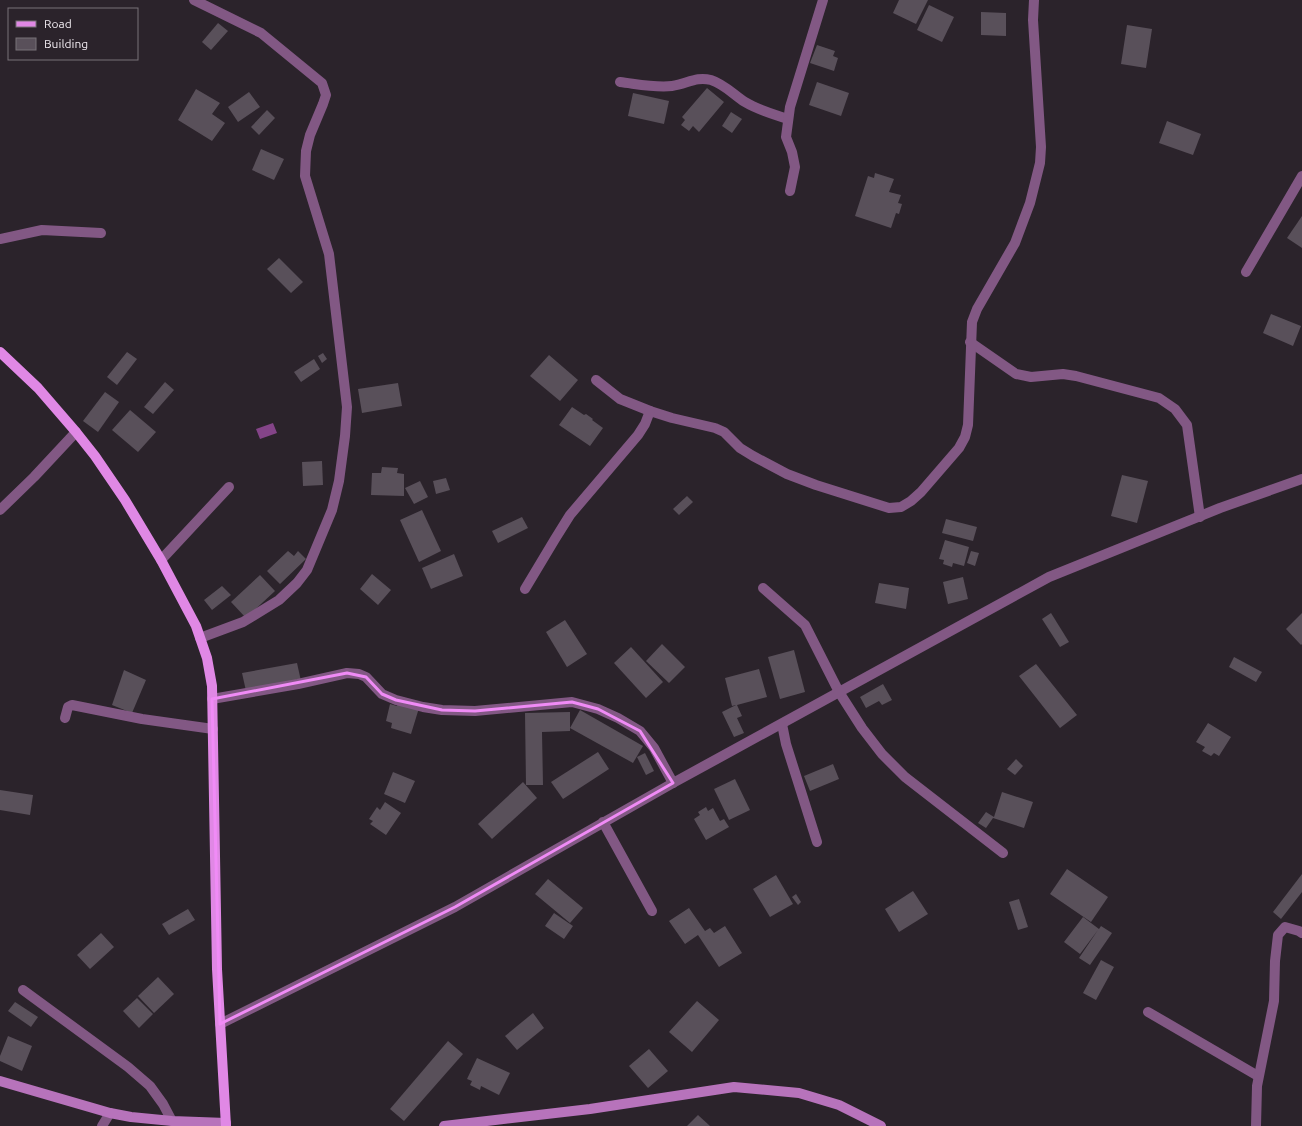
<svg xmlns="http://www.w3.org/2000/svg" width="1302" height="1126" font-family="Ubuntu,sans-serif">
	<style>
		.water { fill: #844488 }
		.building { fill: #59505a }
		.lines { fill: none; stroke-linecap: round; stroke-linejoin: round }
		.minor { stroke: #825884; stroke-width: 10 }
		.secondary { stroke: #b773bb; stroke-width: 10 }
		.primary { stroke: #e088e5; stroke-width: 10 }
		.marked { fill: none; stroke: #f08bf6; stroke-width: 3; stroke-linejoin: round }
	</style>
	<rect width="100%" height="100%" fill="#2b232b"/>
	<path class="water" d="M 273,423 L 277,433 L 260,439 L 256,429 Z"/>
	<g class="building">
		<path d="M 899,0 L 928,0 L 916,24 L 893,13 Z"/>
		<path d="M 929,5 L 954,17 L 942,42 L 917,30 Z"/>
		<path d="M 981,12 L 1006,13 L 1006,36 L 981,35 Z"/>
		<path d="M 218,23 L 228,31 L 211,50 L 202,42 Z"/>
		<path d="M 1127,25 L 1152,29 L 1146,68 L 1121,64 Z"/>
		<path d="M 817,45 L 835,51 L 833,56 L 838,58 L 834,71 L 810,63 Z"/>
		<path d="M 817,82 L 849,93 L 841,116 L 809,105 Z"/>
		<path d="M 707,88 L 724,102 L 699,132 L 693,126 L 689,131 L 681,125 L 685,120 L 682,117 Z"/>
		<path d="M 196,89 L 220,103 L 212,114 L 225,123 L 212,141 L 178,120 Z"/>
		<path d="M 249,92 L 260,107 L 238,122 L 228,107 Z"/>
		<path d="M 633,93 L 669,101 L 664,124 L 628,116 Z"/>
		<path d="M 267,110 L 275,118 L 259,135 L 251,127 Z"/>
		<path d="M 731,112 L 742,119 L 732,133 L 722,126 Z"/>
		<path d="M 1167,121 L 1201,134 L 1193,155 L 1159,143 Z"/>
		<path d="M 261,149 L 284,159 L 274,180 L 252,170 Z"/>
		<path d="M 875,173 L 894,179 L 889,192 L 901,195 L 898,203 L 902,204 L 899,214 L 896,213 L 891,228 L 855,216 L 868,176 L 874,178 Z"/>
		<path d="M 1302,216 L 1302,248 L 1287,238 Z"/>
		<path d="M 279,258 L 303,282 L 291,293 L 267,269 Z"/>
		<path d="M 1271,314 L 1301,326 L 1293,346 L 1263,333 Z"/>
		<path d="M 127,352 L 137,359 L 117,385 L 107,377 Z"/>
		<path d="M 323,353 L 327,359 L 322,363 L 318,356 Z"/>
		<path d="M 549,355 L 578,380 L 560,401 L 530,376 Z"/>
		<path d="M 314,359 L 320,369 L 301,382 L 294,372 Z"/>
		<path d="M 165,382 L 174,390 L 153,414 L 144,407 Z"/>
		<path d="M 398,383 L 402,406 L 362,413 L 358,389 Z"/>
		<path d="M 105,392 L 119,402 L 98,432 L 83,421 Z"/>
		<path d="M 572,407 L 584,415 L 586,414 L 593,419 L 592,420 L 603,428 L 590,446 L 559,425 Z"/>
		<path d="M 130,410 L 156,432 L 138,452 L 112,430 Z"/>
		<path d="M 322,461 L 323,485 L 303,486 L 302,462 Z"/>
		<path d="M 382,467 L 398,468 L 397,473 L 404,474 L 404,496 L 371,495 L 372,473 L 381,473 Z"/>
		<path d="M 1122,475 L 1148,481 L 1137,523 L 1111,516 Z"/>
		<path d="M 446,478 L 450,490 L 436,494 L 433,481 Z"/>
		<path d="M 420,481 L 428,497 L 414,504 L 405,488 Z"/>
		<path d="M 687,496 L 693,502 L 679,515 L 673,509 Z"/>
		<path d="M 422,510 L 441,551 L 419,562 L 400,520 Z"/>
		<path d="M 522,517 L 528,528 L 498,543 L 492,531 Z"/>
		<path d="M 946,519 L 977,527 L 973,541 L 942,533 Z"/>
		<path d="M 945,540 L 969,547 L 964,566 L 953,563 L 952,567 L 943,564 L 944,560 L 939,559 Z"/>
		<path d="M 288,551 L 294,556 L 298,551 L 306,559 L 280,584 L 267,571 Z"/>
		<path d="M 971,551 L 979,553 L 975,566 L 967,563 Z"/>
		<path d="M 454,554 L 463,576 L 431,589 L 422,568 Z"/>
		<path d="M 372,574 L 391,590 L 378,605 L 360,589 Z"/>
		<path d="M 260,575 L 275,591 L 246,618 L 231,602 Z"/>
		<path d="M 963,577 L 968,599 L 948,604 L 943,582 Z"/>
		<path d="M 879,583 L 909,588 L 906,609 L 875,603 Z"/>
		<path d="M 222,586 L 231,595 L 212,610 L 204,600 Z"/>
		<path d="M 1051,613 L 1069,642 L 1060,647 L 1042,619 Z"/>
		<path d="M 1302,613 L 1302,644 L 1301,645 L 1286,629 Z"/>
		<path d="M 565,620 L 587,654 L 567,667 L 546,632 Z"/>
		<path d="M 662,644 L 685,667 L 669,683 L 646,661 Z"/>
		<path d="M 631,647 L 663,682 L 646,698 L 614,663 Z"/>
		<path d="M 794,650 L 805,692 L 780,699 L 768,657 Z"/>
		<path d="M 1234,657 L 1262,672 L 1256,682 L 1229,667 Z"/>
		<path d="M 297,663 L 301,681 L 246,691 L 242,673 Z"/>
		<path d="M 1036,664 L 1077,715 L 1060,728 L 1019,676 Z"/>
		<path d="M 759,669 L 767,697 L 737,705 L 742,716 L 737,718 L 744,733 L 734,737 L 722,712 L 736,705 L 732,706 L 725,678 Z"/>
		<path d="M 124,670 L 146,680 L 132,713 L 112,705 Z"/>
		<path d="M 883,684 L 892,700 L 882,705 L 879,701 L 866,708 L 860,697 Z"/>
		<path d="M 398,702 L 419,708 L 411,734 L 391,728 L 392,723 L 386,721 L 390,704 L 397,706 Z"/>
		<path d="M 580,710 L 643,746 L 633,763 L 570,728 Z"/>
		<path d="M 570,712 L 570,731 L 542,732 L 543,785 L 526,785 L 525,713 Z"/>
		<path d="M 1208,723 L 1231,737 L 1219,756 L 1214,753 L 1211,756 L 1202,751 L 1205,747 L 1196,742 Z"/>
		<path d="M 598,752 L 609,769 L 563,799 L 551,782 Z"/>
		<path d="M 645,753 L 654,771 L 646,775 L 637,757 Z"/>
		<path d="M 1016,759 L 1023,766 L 1015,775 L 1007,769 Z"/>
		<path d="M 833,764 L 839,779 L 810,791 L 804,776 Z"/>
		<path d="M 393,772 L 415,781 L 405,803 L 384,794 Z"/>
		<path d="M 735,779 L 750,810 L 729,820 L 714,789 Z"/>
		<path d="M 523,782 L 537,798 L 492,839 L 478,824 Z"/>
		<path d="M 0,790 L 33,795 L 30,815 L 0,810 Z"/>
		<path d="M 1002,792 L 1033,802 L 1024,828 L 993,818 L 986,828 L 978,823 L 986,812 L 994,817 Z"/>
		<path d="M 385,802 L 401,813 L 386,835 L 370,824 L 373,821 L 369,819 L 377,807 L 380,810 Z"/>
		<path d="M 706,807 L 708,811 L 713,808 L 720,821 L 724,819 L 729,827 L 706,840 L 694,819 L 700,815 L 698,812 Z"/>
		<path d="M 1067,869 L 1108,897 L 1091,922 L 1050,894 Z"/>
		<path d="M 1302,874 L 1302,892 L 1281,919 L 1273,912 Z"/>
		<path d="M 776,875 L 793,904 L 770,917 L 753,889 Z"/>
		<path d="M 548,879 L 583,908 L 570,923 L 535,894 Z"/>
		<path d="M 913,891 L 928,914 L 899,932 L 885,909 Z"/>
		<path d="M 796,894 L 801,902 L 798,905 L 792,897 Z"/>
		<path d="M 1019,899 L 1028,927 L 1018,930 L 1009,902 Z"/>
		<path d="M 689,908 L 705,931 L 710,928 L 714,933 L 725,926 L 742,953 L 719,967 L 698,935 L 685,944 L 669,921 Z"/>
		<path d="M 188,909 L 195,920 L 169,935 L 162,924 Z"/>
		<path d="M 554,913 L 573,926 L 564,939 L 545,926 Z"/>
		<path d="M 1083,917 L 1099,929 L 1101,926 L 1112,933 L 1090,965 L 1079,958 L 1098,930 L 1080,954 L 1064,942 Z"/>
		<path d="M 101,933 L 114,947 L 90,969 L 77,955 Z"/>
		<path d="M 1101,960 L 1114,967 L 1096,1000 L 1083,993 Z"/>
		<path d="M 158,977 L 174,994 L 154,1013 L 138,996 Z"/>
		<path d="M 137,998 L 153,1014 L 139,1028 L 123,1011 Z"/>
		<path d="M 697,1001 L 719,1020 L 692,1052 L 669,1032 Z"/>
		<path d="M 15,1002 L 38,1017 L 31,1027 L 8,1011 Z"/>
		<path d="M 533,1013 L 544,1028 L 517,1050 L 505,1036 Z"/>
		<path d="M 8,1036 L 32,1046 L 22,1071 L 0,1061 L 0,1056 Z"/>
		<path d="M 448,1041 L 463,1054 L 404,1121 L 390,1109 Z"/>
		<path d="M 649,1049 L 668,1071 L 648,1088 L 629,1066 Z"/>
		<path d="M 477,1058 L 510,1073 L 499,1095 L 481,1086 L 480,1090 L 470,1085 L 472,1081 L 467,1079 Z"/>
		<path d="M 698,1115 L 710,1126 L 687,1126 Z"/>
	</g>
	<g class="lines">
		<g class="minor">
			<path d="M 194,0 L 261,33 L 322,83 L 326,95 L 323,104 L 310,135 L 306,151 L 305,176 L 329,254 L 347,407 L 345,436 L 339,481 L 332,510 L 307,570 L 297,583 L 279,600 L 243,622 L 200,638"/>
			<path d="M 620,82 C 637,84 655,88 672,86 C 687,84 696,76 711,80 C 724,84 734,95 745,102 C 758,110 773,114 788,119"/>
			<path d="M 790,191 L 795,167 L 792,152 L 786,137 L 790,107 L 823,0"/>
			<path d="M 0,239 L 42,230 L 101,233"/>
			<path d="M 1246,272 L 1302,176"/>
			<path d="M 970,342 L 1016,374 L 1031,377 L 1063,374 L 1076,376 L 1159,398 L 1175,409 L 1187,425 L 1200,517"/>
			<path d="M 596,380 L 620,399 L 650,411 L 672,418 L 715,428 L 724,432 L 740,448 L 753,456 L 787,474 L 816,485 L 889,508 L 901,507 L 911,501 L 921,492 L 959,448 L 965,437 L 968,425 L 972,322 L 977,309 L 1015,243 L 1030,203 L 1040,163 L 1041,147 L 1033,20 L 1034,0"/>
			<path d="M 0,510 L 34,477 L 76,432"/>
			<path d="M 161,560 L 229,487"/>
			<path d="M 763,588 L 805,625 L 839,692 L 862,728 L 882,754 L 905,777 L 1003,853"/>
			<path d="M 525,589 L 555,539 L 570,515 L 638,435 L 645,424 L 650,411"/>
			<path d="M 212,699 L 298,684 L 347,673 L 359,674 L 366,677 L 382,694 L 396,700 L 423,707 L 442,710 L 475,711 L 572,702 L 598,709 L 618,718 L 640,731 L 654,748 L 673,783"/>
			<path d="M 65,718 L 68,707 L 72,705 L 142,719 L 213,729"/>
			<path d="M 782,724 L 786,744 L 817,842"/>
			<path d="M 603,822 L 652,911"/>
			<path d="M 23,990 L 128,1067 L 150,1086 L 163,1104 L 172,1121"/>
			<path d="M 1148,1012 L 1258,1076"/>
			<path d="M 220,1024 L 455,907 L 673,783 L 1049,577 L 1220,508 L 1302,479"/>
			<path d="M 102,1126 L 110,1113"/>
			<path d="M 1256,1126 L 1257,1086 L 1274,1001 L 1275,961 L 1278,935 L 1285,927 L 1299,931 L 1302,933"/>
		</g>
		<g class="secondary">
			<path d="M 0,1081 L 110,1113 L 131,1117 L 172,1121 L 226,1123"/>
			<path d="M 444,1126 L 590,1109 L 734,1087 L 799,1093 L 839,1105 L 881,1126"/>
		</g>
		<path class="primary" d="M 0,352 L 38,388 L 76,432 L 95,456 L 125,500 L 161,560 L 196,626 L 207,658 L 212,686 L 217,969 L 226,1126"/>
	</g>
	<path class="marked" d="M 347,673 L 366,677 L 382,694 L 396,700 L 442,710 L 475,711 L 572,702 L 598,709 L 640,731 L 673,783 L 455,907 L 220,1024 L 212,699 Z"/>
	<rect x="8" y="8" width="130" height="52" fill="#2b232b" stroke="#797279"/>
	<rect x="16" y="21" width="20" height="6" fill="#e088e5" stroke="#797279"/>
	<text x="44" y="28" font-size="12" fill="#efe9ef">Road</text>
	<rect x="16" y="38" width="20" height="12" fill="#59505a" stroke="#797279"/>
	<text x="44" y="48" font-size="12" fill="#efe9ef">Building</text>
</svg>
